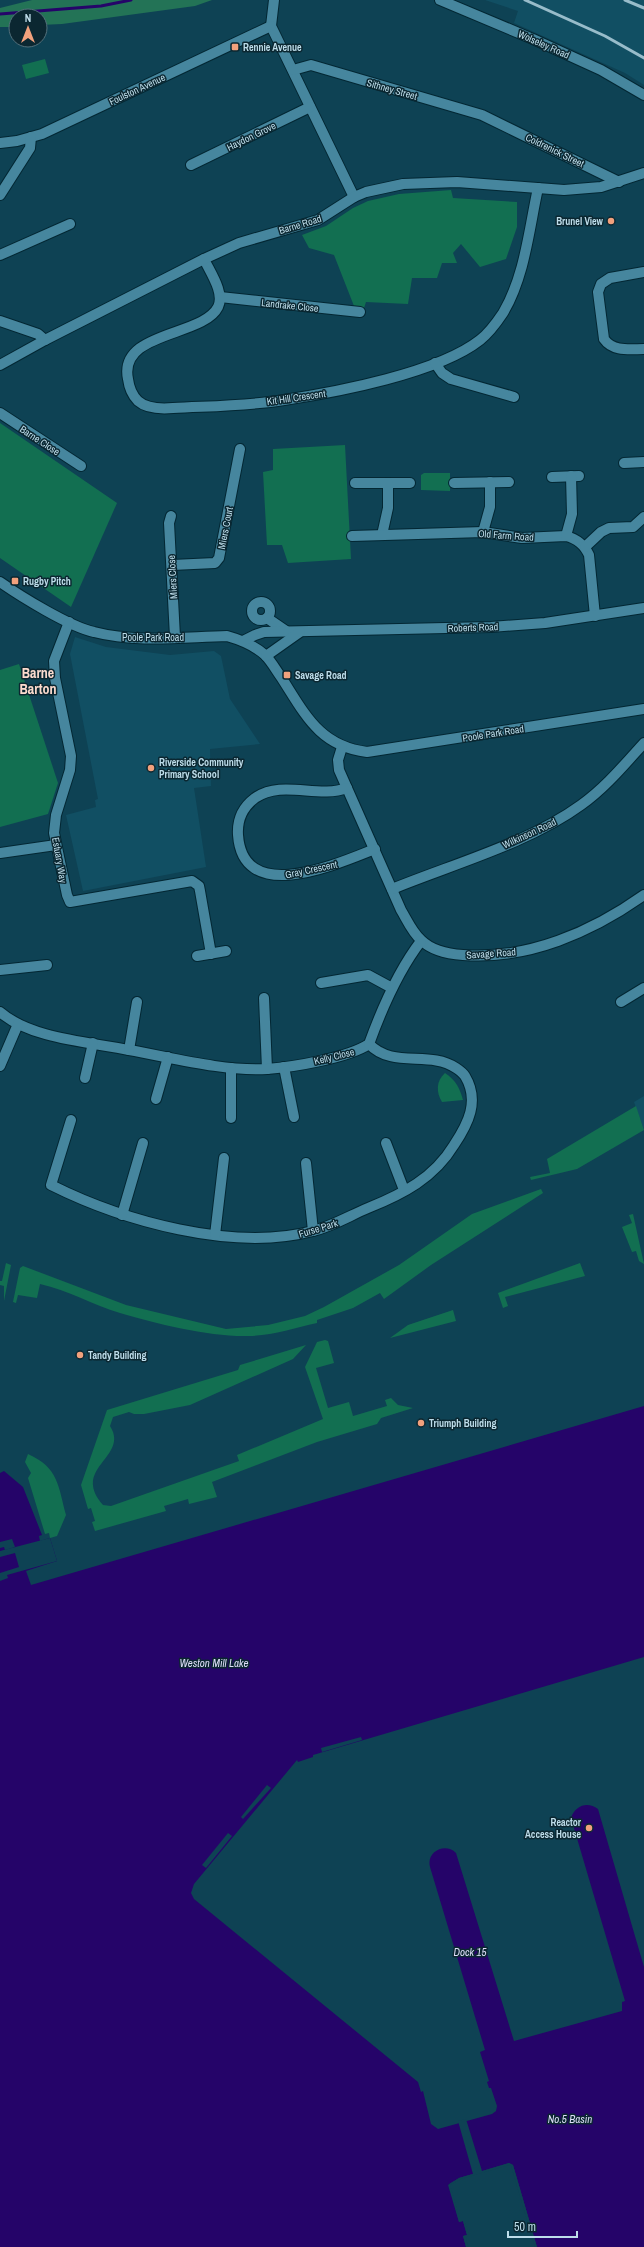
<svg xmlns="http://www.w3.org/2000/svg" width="644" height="2247" font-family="'Archivo Narrow',sans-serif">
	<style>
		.built { fill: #114f63 }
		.green { fill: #126f51 }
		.forest { fill: #237356 }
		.water { fill: #250469 }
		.pier { fill: #0e4254 }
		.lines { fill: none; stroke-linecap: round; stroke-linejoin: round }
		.stream { stroke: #250469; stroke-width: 3 }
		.minor-casing { stroke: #032733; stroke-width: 12 }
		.minor { stroke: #46869e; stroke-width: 10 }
		.rail { stroke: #98bcca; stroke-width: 3 }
		.poi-dot { fill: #f1a17d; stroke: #0b2731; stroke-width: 1.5 }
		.labels { text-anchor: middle; stroke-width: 3; stroke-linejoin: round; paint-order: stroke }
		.street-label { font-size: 10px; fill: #beddea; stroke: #0b2731 }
		.poi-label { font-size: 10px; font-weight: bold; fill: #beddea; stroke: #0b2731; text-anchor: start }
		.water-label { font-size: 11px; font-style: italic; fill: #dfdffa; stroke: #0b2731 }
		.district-label { font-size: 14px; font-weight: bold; fill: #fbdbce; stroke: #0b2731 }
	</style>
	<rect width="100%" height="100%" fill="#0e4254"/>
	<g class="built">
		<path d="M 485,0 L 644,0 L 644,85 L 625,73 L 514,23 L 518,11 Z"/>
		<path d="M 75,637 L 106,647 L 170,655 L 214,651 L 221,656 L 230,699 L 260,744 L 210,749 L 211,786 L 194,788 L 206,867 L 83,891 L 66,815 L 96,807 L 95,800 L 98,799 L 70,654 Z"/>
		<path d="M 644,1096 L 644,1130 L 634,1102 Z"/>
	</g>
	<g class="green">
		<path d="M 45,59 L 49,73 L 26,79 L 22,65 Z"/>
		<path d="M 451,190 L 453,198 L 517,202 L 517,227 L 506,259 L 480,267 L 461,244 L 453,253 L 457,263 L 442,263 L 437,278 L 412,278 L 408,304 L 366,302 L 364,308 L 354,306 L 334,255 L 309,248 L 302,235 L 326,226 L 353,208 L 368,201 L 399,194 Z"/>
		<path d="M 0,423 L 117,503 L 71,607 L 0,558 Z"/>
		<path d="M 345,445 L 351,559 L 288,563 L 282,545 L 267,545 L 263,472 L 273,470 L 273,449 Z"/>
		<path d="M 424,473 L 450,473 L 450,491 L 421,490 L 421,475 Z"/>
		<path d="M 19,664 L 58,783 L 48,814 L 0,827 L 0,670 Z"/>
		<path d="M 445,1073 C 456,1080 460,1089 463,1100 L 442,1102 C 436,1092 436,1081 445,1073 Z"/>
		<path d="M 636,1106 L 644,1130 L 577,1169 L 531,1180 L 530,1177 L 550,1173 L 547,1159 Z"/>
		<path d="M 541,1189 L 543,1193 L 431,1265 L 384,1299 L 380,1293 L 353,1308 L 317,1320 L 317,1323 C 294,1328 271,1336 248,1336 C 210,1337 157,1324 120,1313 C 93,1305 68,1290 40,1284 L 37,1298 L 18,1295 L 16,1303 L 13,1302 L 20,1268 L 23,1266 L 126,1305 L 226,1329 L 268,1325 L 305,1316 L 324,1307 L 399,1265 L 472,1214 Z"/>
		<path d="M 633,1214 L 644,1264 L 639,1261 L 636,1251 L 632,1252 L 622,1227 L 632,1223 L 629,1215 Z"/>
		<path d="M 6,1263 L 11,1265 L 4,1301 L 4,1286 L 0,1285 L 0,1281 L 2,1281 Z"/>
		<path d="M 580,1263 L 585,1276 L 505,1297 L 508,1306 L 503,1308 L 498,1293 Z"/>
		<path d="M 453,1310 L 456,1321 L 390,1338 L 408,1325 Z"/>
		<path d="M 325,1340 L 328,1341 L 334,1363 L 316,1368 L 328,1408 L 349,1402 L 353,1416 L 387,1406 L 385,1400 L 391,1398 L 398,1405 L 413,1408 L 381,1418 L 377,1424 L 317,1442 L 212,1482 L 217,1497 L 189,1504 L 188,1499 L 164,1506 L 166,1511 L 95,1531 L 92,1522 L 95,1521 L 91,1508 L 88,1509 L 81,1485 L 107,1410 L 238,1370 L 240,1365 L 306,1345 L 293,1359 L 190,1405 L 144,1414 L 134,1414 L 129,1412 L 113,1417 L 110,1426 C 130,1457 70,1468 103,1505 L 111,1506 L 239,1461 L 237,1455 L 323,1419 L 305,1367 L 317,1342 Z"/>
		<path d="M 28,1454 C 59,1468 58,1486 66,1515 L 57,1536 L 50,1538 L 49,1533 L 45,1534 L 28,1478 L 31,1473 L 25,1462 Z"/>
	</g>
	<path class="forest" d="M 32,0 L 212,0 L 195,6 L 62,24 L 40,25 L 40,16 L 16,16 L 16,27 L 0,27 L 0,8 Z"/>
	<path class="water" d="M 644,1406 L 644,1657 L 313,1755 L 313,1757 L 298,1762 L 297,1760 L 194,1884 L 191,1893 L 194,1899 L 418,2082 L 421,2092 L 423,2091 L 431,2124 L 438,2129 L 492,2114 L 496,2111 L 497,2106 L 491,2088 L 489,2088 L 487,2082 L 489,2081 L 480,2052 L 485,2050 L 430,1867 C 426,1852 445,1842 456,1853 L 514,2041 L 622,2011 L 622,2002 L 625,2001 L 571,1818 C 575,1805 588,1801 598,1809 L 644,1967 L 644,2247 L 537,2247 L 513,2165 L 509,2163 L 459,2178 L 449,2184 L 459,2222 L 463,2221 L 467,2235 L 463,2236 L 466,2247 L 0,2247 L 0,1473 L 4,1471 L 23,1487 L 42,1535 L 39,1536 L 40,1541 L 50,1538 L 57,1561 L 26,1571 L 31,1585 Z"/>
	<g class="pier">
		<path d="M 50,1538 L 57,1561 L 7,1575 L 8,1578 L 0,1581 L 0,1573 L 19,1567 L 15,1553 L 0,1557 L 0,1551 Z"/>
		<path d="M 12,1539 L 15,1547 L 5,1550 L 4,1547 L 0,1548 L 0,1542 Z"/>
		<path d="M 361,1737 L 362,1740 L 322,1752 L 321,1748 Z"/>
		<path d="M 267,1785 L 271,1788 L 243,1819 L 241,1817 Z"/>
		<path d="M 228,1833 L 232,1836 L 206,1868 L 202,1865 Z"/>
		<path d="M 466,2119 L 482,2171 L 509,2163 L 513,2165 L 537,2247 L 535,2247 L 511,2166 L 509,2165 L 461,2179 L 450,2185 L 460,2220 L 464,2220 L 469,2235 L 466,2238 L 468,2247 L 466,2247 L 463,2236 L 467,2235 L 463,2221 L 459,2222 L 448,2185 L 459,2178 L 473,2174 L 458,2121 Z"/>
	</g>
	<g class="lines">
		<path class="stream" d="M 0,14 L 101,6 L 131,0"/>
		<g class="minor-casing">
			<g id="minor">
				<path d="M 274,0 L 271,26 L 354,197"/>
				<path d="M 440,0 L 533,39 L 601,70 L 644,95"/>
				<path d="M 293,70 L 311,65 L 482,115 L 619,182"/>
				<path d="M 0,143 L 17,141 L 42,134 L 271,26"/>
				<path d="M 191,165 L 310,107"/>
				<path d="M 0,195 L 30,148 L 31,137"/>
				<path d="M 0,255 L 70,224"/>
				<path d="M 204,259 C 210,272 225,293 218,307 C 203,337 118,331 128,379 C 129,387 132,395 138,401 C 147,409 161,409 173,408 C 210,406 248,406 284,400 C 337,392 438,373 480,340 C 489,333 497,322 503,313 C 525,276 529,229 538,188"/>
				<path d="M 644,272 L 610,278 L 601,284 L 598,292 L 604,339 C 613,352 630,349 644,349"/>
				<path d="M 220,297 L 360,312"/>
				<path d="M 0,321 L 38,334 L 45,340"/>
				<path d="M 435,363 L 442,373 L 451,379 L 514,397"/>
				<path d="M 0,365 L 45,340 L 204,259 L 239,243 L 318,220 L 354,197 L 366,192 L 403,184 L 457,182 L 564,190 L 601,187 L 644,173"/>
				<path d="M 0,413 L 81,466"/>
				<path d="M 624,463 L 644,462"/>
				<path d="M 552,477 L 579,476"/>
				<path d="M 355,483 L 410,483"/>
				<path d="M 454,483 L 509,482"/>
				<path d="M 171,516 L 169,523 L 175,637"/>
				<path d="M 483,532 L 490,507 L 490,482"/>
				<path d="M 382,535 L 388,508 L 388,483"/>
				<path d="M 352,536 L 483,532 L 522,538 L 566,536 C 577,539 584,544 589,555 L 595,616"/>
				<path d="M 566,536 L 572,514 L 571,476"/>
				<path d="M 585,547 L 601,532 L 609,528 L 633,527 L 644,517"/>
				<path d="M 172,565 L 215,563 L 219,558 L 240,449"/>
				<path d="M 0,582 C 20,596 70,627 94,632 C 136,643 183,637 227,636 C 241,640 254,645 265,655 C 271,661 276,670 281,677 C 305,714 319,746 367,752 L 644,709"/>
				<circle cx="261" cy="611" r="9"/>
				<path d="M 267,618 L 286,631"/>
				<path d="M 69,622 L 54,661 L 55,678 L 71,756 L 70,770 L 56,815 L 54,833 L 67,895 L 70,902 L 192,881 L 199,886 L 200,891 L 211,954"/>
				<path d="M 243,641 L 255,635 L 264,632 L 491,627 L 545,623 L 644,608"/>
				<path d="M 266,656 L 300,632"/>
				<path d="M 342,747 L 338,760 L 339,770 L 401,910 C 407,920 412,932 421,940 C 432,951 448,954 463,955 C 528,960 592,932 644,895"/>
				<path d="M 347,788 C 318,799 282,779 255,798 C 243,807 237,820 238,835 C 243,906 337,864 375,849"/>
				<path d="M 0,853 L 56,845"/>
				<path d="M 392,889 C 453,864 529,843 581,805 C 605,788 624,765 644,743"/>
				<path d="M 197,956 L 226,951"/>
				<path d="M 0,970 L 47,965"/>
				<path d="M 321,983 L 368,975 L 392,988"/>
				<path d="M 264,998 L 267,1069"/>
				<path d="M 621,1002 L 644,988"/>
				<path d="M 0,1012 C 31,1039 90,1042 129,1050 C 174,1058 221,1071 267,1069 C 293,1067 348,1058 369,1044 C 382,1008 398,971 421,941"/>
				<path d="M 129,1050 L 137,1002"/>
				<path d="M 0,1066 L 18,1024"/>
				<path d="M 284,1067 L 294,1117"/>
				<path d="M 85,1078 L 93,1043"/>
				<path d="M 156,1099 L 168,1057"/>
				<path d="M 231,1118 L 231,1068"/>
				<path d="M 71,1120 L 51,1185 C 123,1221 233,1252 313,1231 C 333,1226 349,1216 368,1208 C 403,1194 434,1178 454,1145 C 468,1124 480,1101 465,1076 C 463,1073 459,1070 456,1068 C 429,1050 393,1069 369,1044"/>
				<path d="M 386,1143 L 404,1190"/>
				<path d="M 306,1163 L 313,1231"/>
				<path d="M 122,1215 L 143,1143"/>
				<path d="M 215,1235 L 224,1158"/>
			</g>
		</g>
		<use href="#minor" class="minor"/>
		<g class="rail">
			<path d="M 525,0 L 605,36 L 644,58"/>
			<path d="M 625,0 L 644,8"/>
		</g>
	</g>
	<g class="poi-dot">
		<rect x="231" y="43" width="8" height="8" rx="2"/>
		<circle cx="611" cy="221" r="4"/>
		<rect x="11" y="577" width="8" height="8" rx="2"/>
		<rect x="283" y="671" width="8" height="8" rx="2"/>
		<circle cx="151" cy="768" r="4"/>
		<circle cx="80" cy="1355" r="4"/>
		<circle cx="421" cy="1423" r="4"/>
		<circle cx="589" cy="1828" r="4"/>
	</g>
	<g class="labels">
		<g class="street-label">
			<text transform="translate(544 44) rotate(24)" y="4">Wolseley Road</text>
			<text transform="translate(137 89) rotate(-25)" y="4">Foulston Avenue</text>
			<text transform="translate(392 89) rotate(16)" y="4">Sithney Street</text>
			<text transform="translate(251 136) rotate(-26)" y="4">Haydon Grove</text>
			<text transform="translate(555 150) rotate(26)" y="4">Coldrenick Street</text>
			<text transform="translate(300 224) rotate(-17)" y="4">Barne Road</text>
			<text transform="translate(290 305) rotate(6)" y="4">Landrake Close</text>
			<text transform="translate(296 397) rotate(-8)" y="4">Kit Hill Crescent</text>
			<text transform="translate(40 440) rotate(33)" y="4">Barne Close</text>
			<text transform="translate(225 528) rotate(-79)" y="4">Miers Court</text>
			<text transform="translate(506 535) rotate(4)" y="4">Old Farm Road</text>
			<text transform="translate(172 577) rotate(-93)" y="4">Miers Close</text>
			<text transform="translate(473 627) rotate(-2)" y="4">Roberts Road</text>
			<text x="153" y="641">Poole Park Road</text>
			<text transform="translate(493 733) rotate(-9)" y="4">Poole Park Road</text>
			<text transform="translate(529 833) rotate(-25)" y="4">Wilkinson Road</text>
			<text transform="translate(60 860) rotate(80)" y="4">Estuary Way</text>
			<text transform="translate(311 869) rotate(-12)" y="4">Gray Crescent</text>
			<text transform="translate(491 953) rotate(-4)" y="4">Savage Road</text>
			<text transform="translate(334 1056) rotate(-14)" y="4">Kelly Close</text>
			<text transform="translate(318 1228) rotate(-17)" y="4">Furse Park</text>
		</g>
		<g class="poi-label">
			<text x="243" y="51">Rennie Avenue</text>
			<text x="603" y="225" text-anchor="end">Brunel View</text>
			<text x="23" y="585">Rugby Pitch</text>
			<text x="295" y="679">Savage Road</text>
			<text x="159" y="766">Riverside Community<tspan x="159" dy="12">Primary School</tspan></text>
			<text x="88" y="1359">Tandy Building</text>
			<text x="429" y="1427">Triumph Building</text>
			<text x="581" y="1826" text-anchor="end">Reactor<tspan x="581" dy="12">Access House</tspan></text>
		</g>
		<g class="water-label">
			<text x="214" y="1667">Weston Mill Lake</text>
			<text x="470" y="1956">Dock 15</text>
			<text x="570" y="2123">No.5 Basin</text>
		</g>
		<g class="district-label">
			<text x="38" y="678">Barne<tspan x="38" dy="16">Barton</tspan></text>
		</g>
	</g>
	<g transform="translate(28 28)"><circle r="19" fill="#0b2731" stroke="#53707b"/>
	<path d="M0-3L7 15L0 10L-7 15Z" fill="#f1a17d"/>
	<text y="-6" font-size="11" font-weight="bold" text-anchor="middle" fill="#beddea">N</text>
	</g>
	<path d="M508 2231v6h69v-6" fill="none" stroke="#beddea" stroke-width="2"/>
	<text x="514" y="2231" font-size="12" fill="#beddea" stroke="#0b2731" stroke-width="3" paint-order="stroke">50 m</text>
</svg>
